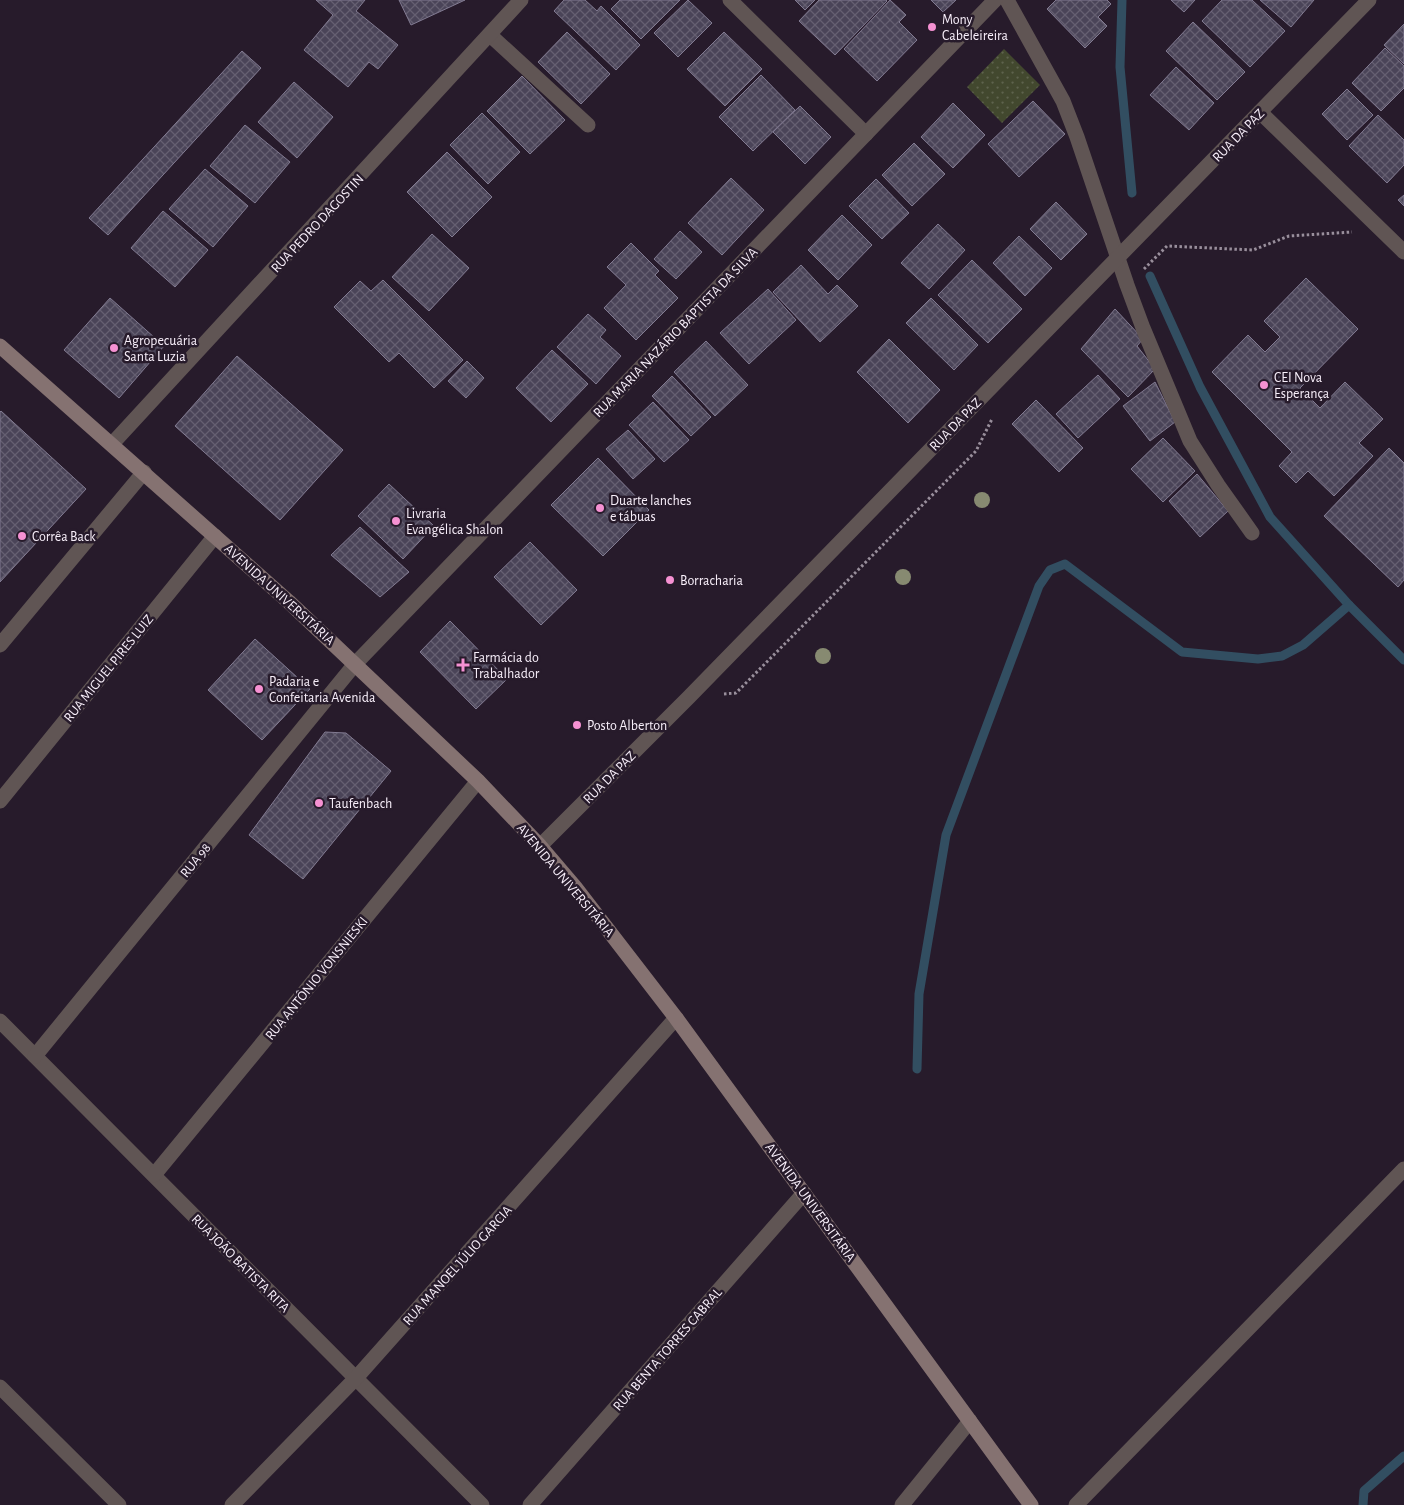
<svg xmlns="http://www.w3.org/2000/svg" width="1404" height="1505" font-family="'Alegreya Sans',sans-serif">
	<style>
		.grass { fill: url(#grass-dots) }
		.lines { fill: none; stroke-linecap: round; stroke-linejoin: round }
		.stream { stroke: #324e61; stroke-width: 9 }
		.building { fill: url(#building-cross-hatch); stroke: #827b92 }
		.path { stroke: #998f9c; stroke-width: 3; stroke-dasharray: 2.5 2.5; stroke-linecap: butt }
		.minor { stroke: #605554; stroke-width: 15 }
		.secondary { stroke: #857271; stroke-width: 15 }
		.tree { fill: #878a71 }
		.poi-dot { fill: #f591d2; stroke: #271b2b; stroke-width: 2 }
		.labels { text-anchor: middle; stroke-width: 5; stroke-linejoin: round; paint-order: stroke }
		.poi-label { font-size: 14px; fill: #f8effa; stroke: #271b2b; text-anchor: start }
		.street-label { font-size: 14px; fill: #f8effa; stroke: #271b2b }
	</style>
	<defs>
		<pattern id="grass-dots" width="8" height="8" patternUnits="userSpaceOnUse" patternTransform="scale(1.25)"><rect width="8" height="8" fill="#42482e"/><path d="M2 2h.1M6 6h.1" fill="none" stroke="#5e634d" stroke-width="1.8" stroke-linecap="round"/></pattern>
		<pattern id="building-cross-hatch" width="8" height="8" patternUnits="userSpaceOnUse" patternTransform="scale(1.25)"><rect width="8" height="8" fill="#4a4458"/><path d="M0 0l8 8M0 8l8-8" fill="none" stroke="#655f71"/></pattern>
	</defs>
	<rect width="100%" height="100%" fill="#271b2b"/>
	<path class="grass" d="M 1004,49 L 1040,85 L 1002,123 L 967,87 Z"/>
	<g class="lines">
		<g class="stream">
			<path d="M 1122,0 L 1120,67 L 1132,193"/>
			<path d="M 1150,276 L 1200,387 L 1270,517 L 1349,605 L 1404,660"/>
			<path d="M 917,1069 L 919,994 L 946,835 L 1039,586 L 1050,570 L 1065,564 L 1182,652 L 1258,659 L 1282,656 L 1303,645 L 1349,605"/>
			<path d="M 1363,1505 L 1364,1491 L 1404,1456"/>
		</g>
	</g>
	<g class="building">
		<path d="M 316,0 L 365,0 L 356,11 L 398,45 L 378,69 L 369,62 L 348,87 L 304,50 L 333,15 Z"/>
		<path d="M 399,0 L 465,0 L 411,25 Z"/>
		<path d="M 564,0 L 585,0 L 597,11 L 601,6 L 640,45 L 616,70 L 554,11 Z"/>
		<path d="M 620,0 L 680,0 L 641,39 L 611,9 Z"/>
		<path d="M 688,0 L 712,23 L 678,57 L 654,33 Z"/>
		<path d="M 795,0 L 815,0 L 805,10 Z"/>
		<path d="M 819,0 L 886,0 L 887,1 L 835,55 L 799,21 Z"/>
		<path d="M 890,0 L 906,15 L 899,22 L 917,40 L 877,81 L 844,49 Z"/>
		<path d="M 931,0 L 956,0 L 943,12 Z"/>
		<path d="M 1056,0 L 1107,0 L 1111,4 L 1098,17 L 1107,26 L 1085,48 L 1047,9 Z"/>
		<path d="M 1171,0 L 1195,0 L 1184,12 Z"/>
		<path d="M 1222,0 L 1252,0 L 1285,31 L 1250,67 L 1202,21 Z"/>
		<path d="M 1260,0 L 1314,0 L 1291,27 Z"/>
		<path d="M 1193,22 L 1245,72 L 1217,100 L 1166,51 Z"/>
		<path d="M 1404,24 L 1404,64 L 1384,45 Z"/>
		<path d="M 567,32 L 610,74 L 581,104 L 538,62 Z"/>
		<path d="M 724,32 L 762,69 L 725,106 L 687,69 Z"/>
		<path d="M 1385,48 L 1404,66 L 1404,88 L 1381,111 L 1352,83 Z"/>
		<path d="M 242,51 L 261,68 L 108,235 L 89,218 Z"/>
		<path d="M 1176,67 L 1214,103 L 1189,130 L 1150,95 Z"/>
		<path d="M 761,75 L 795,110 L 753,151 L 719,117 Z"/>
		<path d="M 522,76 L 565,120 L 530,154 L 487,111 Z"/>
		<path d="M 294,82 L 333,117 L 297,158 L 258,122 Z"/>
		<path d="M 1347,89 L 1373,115 L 1347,140 L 1322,114 Z"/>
		<path d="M 1033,101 L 1065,134 L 1019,177 L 988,144 Z"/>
		<path d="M 953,103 L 985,135 L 953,168 L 921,137 Z"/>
		<path d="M 800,106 L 831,137 L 805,164 L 773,132 Z"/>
		<path d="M 482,113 L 520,152 L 488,184 L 450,145 Z"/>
		<path d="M 1378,115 L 1404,140 L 1404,165 L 1387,183 L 1349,146 Z"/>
		<path d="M 245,125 L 290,162 L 255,203 L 210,166 Z"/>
		<path d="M 914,143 L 945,174 L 912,206 L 882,175 Z"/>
		<path d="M 447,152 L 492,197 L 452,237 L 407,192 Z"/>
		<path d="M 205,169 L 248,206 L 213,247 L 169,209 Z"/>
		<path d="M 731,178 L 764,210 L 722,255 L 688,223 Z"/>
		<path d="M 876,179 L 909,213 L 882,239 L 849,206 Z"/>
		<path d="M 1404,195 L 1404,206 L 1398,200 Z"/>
		<path d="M 1056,202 L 1087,234 L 1061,260 L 1030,229 Z"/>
		<path d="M 163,211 L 208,250 L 175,287 L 131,248 Z"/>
		<path d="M 842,215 L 872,245 L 838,280 L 808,250 Z"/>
		<path d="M 938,224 L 965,250 L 929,289 L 901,263 Z"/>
		<path d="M 680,231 L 702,252 L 676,279 L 654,259 Z"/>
		<path d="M 432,234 L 469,268 L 429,311 L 392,277 Z"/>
		<path d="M 1019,236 L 1052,268 L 1025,296 L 993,263 Z"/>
		<path d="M 631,243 L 659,271 L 655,275 L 678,298 L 636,340 L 604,308 L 626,285 L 607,267 Z"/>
		<path d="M 972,260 L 1022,309 L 988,343 L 938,295 Z"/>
		<path d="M 801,265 L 828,294 L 837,285 L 858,306 L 820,342 L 773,292 Z"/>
		<path d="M 1306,278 L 1358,329 L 1300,388 L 1320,408 L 1345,382 L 1383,419 L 1359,443 L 1373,456 L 1334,496 L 1308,471 L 1296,483 L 1279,466 L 1292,452 L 1212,372 L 1248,335 L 1265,352 L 1280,337 L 1264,321 Z"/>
		<path d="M 383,280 L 463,360 L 434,388 L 399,353 L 389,362 L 334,307 L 360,281 L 371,291 Z"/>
		<path d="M 768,289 L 796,320 L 749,364 L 720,333 Z"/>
		<path d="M 110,298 L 164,346 L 119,398 L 64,350 Z"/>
		<path d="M 931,298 L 978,345 L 954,370 L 906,323 Z"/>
		<path d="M 1115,309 L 1143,339 L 1137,346 L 1155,369 L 1128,397 L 1081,349 Z"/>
		<path d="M 588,314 L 606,330 L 600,337 L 621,356 L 596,384 L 557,347 Z"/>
		<path d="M 889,339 L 940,390 L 908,423 L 857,372 Z"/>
		<path d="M 706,341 L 748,385 L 715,416 L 674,372 Z"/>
		<path d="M 552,350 L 588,384 L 551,422 L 516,388 Z"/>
		<path d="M 237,356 L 343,450 L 280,520 L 175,426 Z"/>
		<path d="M 467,361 L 484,378 L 466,398 L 448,381 Z"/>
		<path d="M 1098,375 L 1120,399 L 1078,438 L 1056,414 Z"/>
		<path d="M 672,376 L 711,417 L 691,436 L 652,396 Z"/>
		<path d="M 1155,382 L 1175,422 L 1150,441 L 1123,406 Z"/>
		<path d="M 1036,400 L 1083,448 L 1059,472 L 1012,424 Z"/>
		<path d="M 653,402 L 689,440 L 664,462 L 629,425 Z"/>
		<path d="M 1,411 L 86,489 L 0,582 L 0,412 Z"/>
		<path d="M 628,430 L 655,459 L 633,479 L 606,449 Z"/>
		<path d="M 1163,438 L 1195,471 L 1163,502 L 1131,469 Z"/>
		<path d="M 1389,448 L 1404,463 L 1404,580 L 1398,587 L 1324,516 Z"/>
		<path d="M 598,458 L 649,510 L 603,556 L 551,505 Z"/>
		<path d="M 1197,474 L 1228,511 L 1200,537 L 1169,501 Z"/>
		<path d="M 389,484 L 434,526 L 403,559 L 358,516 Z"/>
		<path d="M 360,527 L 409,572 L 380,597 L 331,555 Z"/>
		<path d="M 530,542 L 577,590 L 541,625 L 494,577 Z"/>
		<path d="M 450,621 L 507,679 L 476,709 L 420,652 Z"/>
		<path d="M 255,639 L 310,689 L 262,740 L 208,690 Z"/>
		<path d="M 325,732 L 346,733 L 391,771 L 303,879 L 249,835 Z"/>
	</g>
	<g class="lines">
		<g class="path">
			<path d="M 1144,269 L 1167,246 L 1253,250 L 1289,236 L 1352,232"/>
			<path d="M 724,694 L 736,693 L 976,451 L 992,419"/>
		</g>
		<g class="minor">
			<path d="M 730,0 L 866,134"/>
			<path d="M 1007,0 L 1063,101 L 1077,137 L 1127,285 L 1143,328 L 1190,441 L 1218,485 L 1252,533"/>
			<path d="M 490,35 L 588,125"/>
			<path d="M 1260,112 L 1404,252"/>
			<path d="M 112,444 L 521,0"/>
			<path d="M 0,645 L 144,472"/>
			<path d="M 0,801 L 215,536"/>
			<path d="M 540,846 L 689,697 L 1369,0"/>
			<path d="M 0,1021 L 482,1505"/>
			<path d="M 35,1056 L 355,664 L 995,0"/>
			<path d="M 154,1175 L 478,781"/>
			<path d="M 0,1387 L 119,1505"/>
			<path d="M 232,1505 L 356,1378 L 676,1018"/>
			<path d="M 530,1505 L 804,1193"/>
			<path d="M 902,1505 L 970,1421"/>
			<path d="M 1076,1505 L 1404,1169"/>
		</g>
		<path class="secondary" d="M 0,346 L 289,602 L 478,781 L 540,846 L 575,887 L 676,1018 L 1031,1505"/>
	</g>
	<g class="tree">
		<circle cx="982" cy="500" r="8"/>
		<circle cx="903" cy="577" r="8"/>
		<circle cx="823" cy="656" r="8"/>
	</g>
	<g class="poi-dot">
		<circle cx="932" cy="27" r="5"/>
		<circle cx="114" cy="348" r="5"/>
		<circle cx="1264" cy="385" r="5"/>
		<circle cx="600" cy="508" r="5"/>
		<circle cx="396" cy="521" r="5"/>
		<circle cx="22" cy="536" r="5"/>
		<circle cx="670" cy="580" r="5"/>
		<path d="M460.5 657.5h5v5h5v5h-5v5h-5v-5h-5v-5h5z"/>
		<circle cx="259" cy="689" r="5"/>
		<circle cx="577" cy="725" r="5"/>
		<circle cx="319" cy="803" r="5"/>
	</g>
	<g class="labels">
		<g class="poi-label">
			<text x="942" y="24">Mony<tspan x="942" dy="16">Cabeleireira</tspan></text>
			<text x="124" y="345">Agropecuária<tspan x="124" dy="16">Santa Luzia</tspan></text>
			<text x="1274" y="382">CEI Nova<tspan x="1274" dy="16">Esperança</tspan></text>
			<text x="610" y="505">Duarte lanches<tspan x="610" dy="16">e tábuas</tspan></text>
			<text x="406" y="518">Livraria<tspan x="406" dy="16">Evangélica Shalon</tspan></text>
			<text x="32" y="541">Corrêa Back</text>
			<text x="680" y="585">Borracharia</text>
			<text x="473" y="662">Farmácia do<tspan x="473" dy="16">Trabalhador</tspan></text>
			<text x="269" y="686">Padaria e<tspan x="269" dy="16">Confeitaria Avenida</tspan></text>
			<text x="587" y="730">Posto Alberton</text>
			<text x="329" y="808">Taufenbach</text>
		</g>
		<g class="street-label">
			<text transform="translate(1238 135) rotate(-46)" y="5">RUA DA PAZ</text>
			<text transform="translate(317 223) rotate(-47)" y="5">RUA PEDRO DAGOSTIN</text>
			<text transform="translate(675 332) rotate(-46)" y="5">RUA MARIA NAZÁRIO BAPTISTA DA SILVA</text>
			<text transform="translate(955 424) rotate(-46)" y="5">RUA DA PAZ</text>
			<text transform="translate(280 594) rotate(42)" y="5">AVENIDA UNIVERSITÁRIA</text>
			<text transform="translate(108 668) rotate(-51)" y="5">RUA MIGUEL PIRES LUIZ</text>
			<text transform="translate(609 777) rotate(-45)" y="5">RUA DA PAZ</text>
			<text transform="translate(195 860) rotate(-51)" y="5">RUA 98</text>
			<text transform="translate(566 880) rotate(50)" y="5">AVENIDA UNIVERSITÁRIA</text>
			<text transform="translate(316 978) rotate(-51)" y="5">RUA ANTÔNIO VONSNIESKI</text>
			<text transform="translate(811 1202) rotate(54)" y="5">AVENIDA UNIVERSITÁRIA</text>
			<text transform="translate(241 1263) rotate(45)" y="5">RUA JOÃO BATISTA RITA</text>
			<text transform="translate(457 1265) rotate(-48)" y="5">RUA MANOEL JÚLIO GARCIA</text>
			<text transform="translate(667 1349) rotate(-49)" y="5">RUA BENTA TORRES CABRAL</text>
		</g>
	</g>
</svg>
